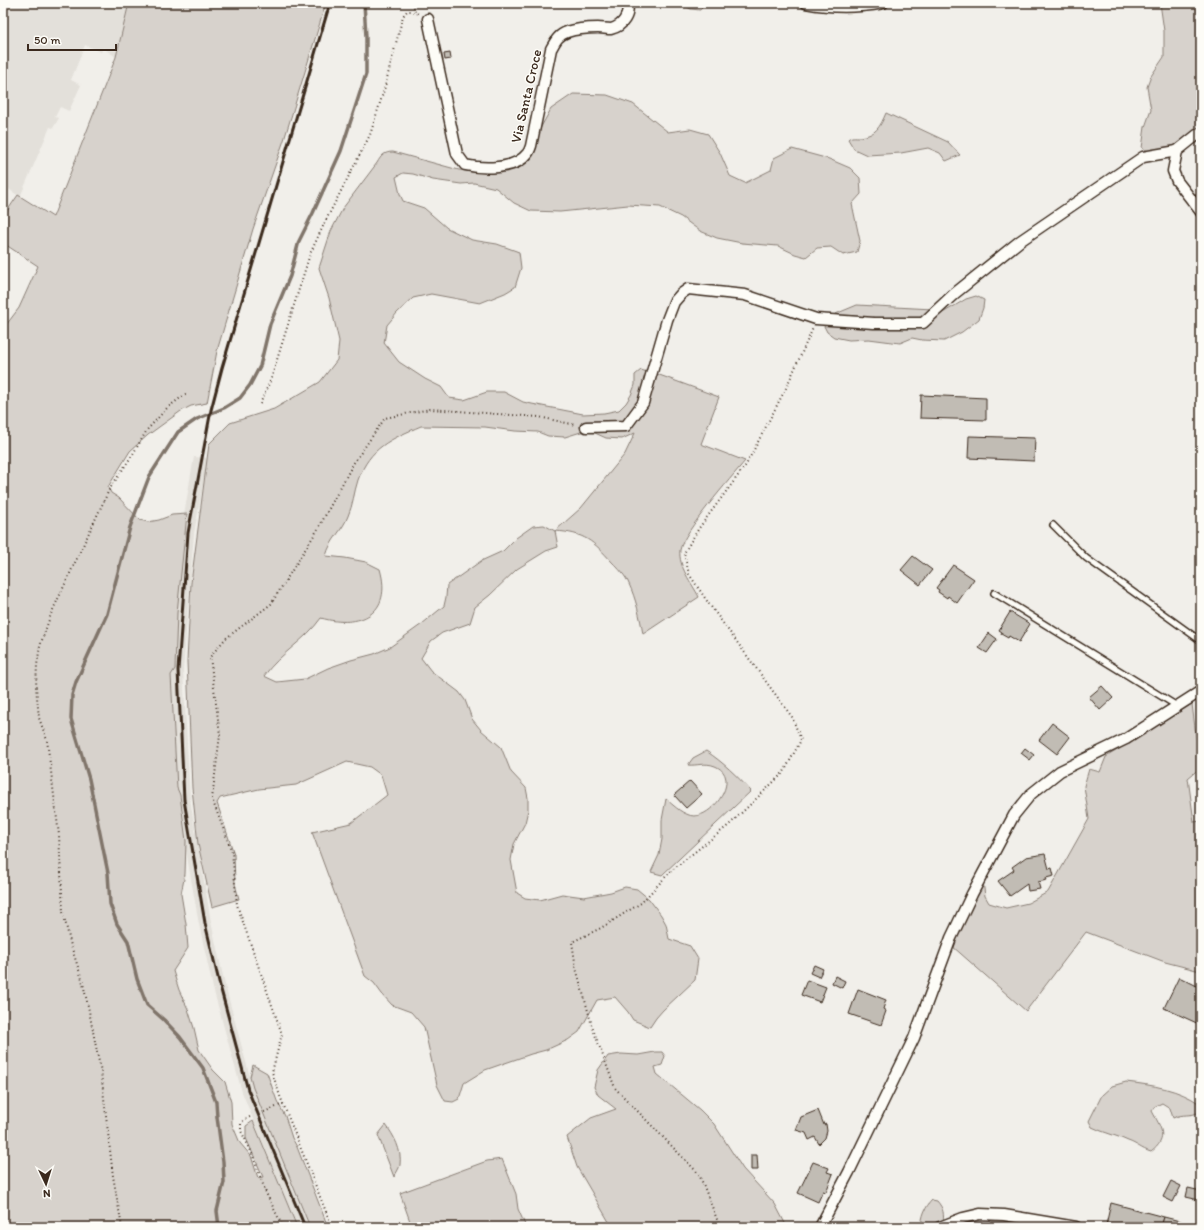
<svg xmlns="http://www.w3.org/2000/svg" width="1204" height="1230" font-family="Itim,sans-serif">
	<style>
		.built { fill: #e3e0da }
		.green { fill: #d7d2cc; stroke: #897e75; fill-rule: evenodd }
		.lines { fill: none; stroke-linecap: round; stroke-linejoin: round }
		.stream { stroke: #80746b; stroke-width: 3.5 }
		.building { fill: #c1bcb4; stroke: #3b2a1e }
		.lane-casing { stroke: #3b2a1e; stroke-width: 8 }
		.street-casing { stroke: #3b2a1e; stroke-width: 13 }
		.path { stroke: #3b2a1e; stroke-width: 2; stroke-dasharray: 1 3; stroke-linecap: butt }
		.lane { stroke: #fdfcf7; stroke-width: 5 }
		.street { stroke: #fdfcf7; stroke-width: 10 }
		.rail { stroke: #3b2a1e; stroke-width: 3 }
		.labels { text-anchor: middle; stroke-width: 3; stroke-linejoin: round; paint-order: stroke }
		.street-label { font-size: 14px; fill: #3b2a1e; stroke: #fdfcf7 }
	</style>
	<rect width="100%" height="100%" fill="#f1efea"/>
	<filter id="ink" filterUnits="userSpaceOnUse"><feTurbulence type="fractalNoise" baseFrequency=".025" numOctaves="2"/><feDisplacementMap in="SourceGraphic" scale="8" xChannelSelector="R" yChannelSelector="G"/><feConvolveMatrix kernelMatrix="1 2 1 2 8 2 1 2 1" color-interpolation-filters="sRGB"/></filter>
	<g filter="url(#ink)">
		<g class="built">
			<path d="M 3,3 L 129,3 L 116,57 L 103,48 L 101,52 L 85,45 L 71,80 L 81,85 L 69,111 L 60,107 L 55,117 L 59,118 L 53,128 L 50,127 L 20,197 L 3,185 Z"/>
			<path d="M 194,457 L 208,458 L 194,533 L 183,670 L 190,799 L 211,922 L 225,985 L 253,1088 L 310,1227 L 297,1227 L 242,1092 L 213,988 L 199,924 L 177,800 L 171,670 L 181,532 Z"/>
		</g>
		<g class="green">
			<path d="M 129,3 L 326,3 L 284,140 L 253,229 L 217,351 L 207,403 L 191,406 L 181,411 L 148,435 L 130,451 L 108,487 L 111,493 L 119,498 L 140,520 L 148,522 L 159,520 L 172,515 L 187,514 L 177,613 L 175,669 L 171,675 L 177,788 L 180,795 L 186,841 L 185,874 L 181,894 L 186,924 L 188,948 L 173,971 L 179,990 L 188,1009 L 194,1028 L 199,1050 L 213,1070 L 225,1082 L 231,1102 L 232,1124 L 240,1143 L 251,1156 L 258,1178 L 263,1177 L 246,1138 L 246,1126 L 253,1121 L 297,1227 L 3,1227 L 3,329 L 19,308 L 38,266 L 3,243 L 3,217 L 18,195 L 53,217 L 116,57 Z"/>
			<path d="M 678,3 L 704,3 L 700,10 L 691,9 Z"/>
			<path d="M 1160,3 L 1201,3 L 1201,129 C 1184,140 1162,160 1142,148 L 1145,127 L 1151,110 L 1147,87 L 1151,76 L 1164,57 L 1164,31 Z"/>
			<path d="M 573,94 L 607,95 L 633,104 L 668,132 L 690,129 L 708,134 L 720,153 L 730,176 L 745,183 L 771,170 L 774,158 L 792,149 L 829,159 L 850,168 L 860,178 L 861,194 L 852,204 L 860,241 L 857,252 L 843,255 L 831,247 L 817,248 L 806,257 L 795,254 L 778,246 L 742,243 L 717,238 L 700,231 L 681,217 L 660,207 L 628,205 L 560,212 L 531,211 L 514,203 L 496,188 L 474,183 L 461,184 L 433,180 L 413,174 L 403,173 L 396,177 L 400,194 L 403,201 L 424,208 L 447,228 L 472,240 L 497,244 L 519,252 L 521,268 L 515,287 L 505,293 L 480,303 L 431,294 L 413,298 L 397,313 L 387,325 L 384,343 L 399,362 L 425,379 L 441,387 L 449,398 L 464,400 L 487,392 L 504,392 L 523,402 L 532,404 L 583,414 L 604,413 L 619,410 L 626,403 L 631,395 L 635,385 L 635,375 L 641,370 L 647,372 L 651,379 L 654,373 L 719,397 L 701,444 L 745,461 C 731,478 683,532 680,550 C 678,567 692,583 699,597 L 643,634 C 640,617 636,599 629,584 C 626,576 618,568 612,562 C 593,541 585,533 555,531 L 558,547 L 546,551 L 517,569 L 490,595 L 475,607 L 470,623 L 442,633 L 431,641 L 421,658 L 431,671 L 459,692 L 465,700 L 472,719 L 481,730 L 501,747 L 511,772 L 526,788 L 528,798 L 528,810 L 525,823 L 514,844 L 511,860 L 517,893 L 525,898 L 540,900 L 562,894 L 584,897 L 611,892 L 625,887 L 637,889 L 649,899 L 661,915 L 666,924 L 669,939 L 690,946 L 698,959 L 695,980 L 663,1010 L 656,1018 L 650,1027 L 633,1020 L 628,1012 L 615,997 L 597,1000 L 579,1032 L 568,1040 L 546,1050 L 531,1054 L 485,1070 L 464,1083 L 459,1099 L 453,1102 L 445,1101 L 437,1085 L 424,1027 L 411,1012 L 392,1005 L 382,994 L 374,983 L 365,976 L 312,832 L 351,823 L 387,795 L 381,775 L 370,767 L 347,762 L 296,785 L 259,789 L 220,798 L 217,803 L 234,854 L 235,884 L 239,899 L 212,907 L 198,844 L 192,788 L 187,661 L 191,583 L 209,444 L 230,423 L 274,409 L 320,382 L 337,360 L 339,341 L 329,298 L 319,268 L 331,231 L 343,208 L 377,163 C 381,156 384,152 393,152 L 459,170 L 481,172 L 502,171 L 534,146 L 541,127 L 551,109 ZM 421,426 L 485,427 L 515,431 L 538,432 L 548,436 L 565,437 L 581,432 L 595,433 L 606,438 L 622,439 L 635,433 L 625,454 L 581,508 L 555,531 L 544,525 L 533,526 L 516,538 L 503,551 L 481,561 L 447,585 L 446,597 L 444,606 L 422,624 L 390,647 L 374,654 L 351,660 L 328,668 L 305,679 L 277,682 L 264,676 C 280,653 305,641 321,618 C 360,629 393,614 380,569 L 366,562 L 345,558 L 326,556 C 330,540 343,530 348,516 C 353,505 354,492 358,480 C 370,447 391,439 421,426 Z"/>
			<path d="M 886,113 L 948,142 L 960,155 L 946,161 L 940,153 L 928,148 L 901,153 L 867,155 L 854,149 L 848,139 C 851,136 855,137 860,137 C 876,135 880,127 886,113 Z"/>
			<path d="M 976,296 L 984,300 L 983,308 L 979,319 L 962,332 L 944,341 L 922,340 L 912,338 L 900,343 L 869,339 L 849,340 L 834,337 L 827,332 L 823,324 L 826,318 L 857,305 L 933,309 L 941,314 L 966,299 Z"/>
			<path d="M 1192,704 L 1200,768 L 1188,778 L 1194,822 L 1201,821 L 1200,971 L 1165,962 L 1086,932 L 1026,1011 L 952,946 L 983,881 L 985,896 L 989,903 L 1006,908 L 1028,903 L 1048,892 L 1089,819 L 1084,786 L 1089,769 L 1100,772 L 1106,757 Z"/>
			<path d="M 706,751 C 723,762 737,776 751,791 L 662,875 L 651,872 L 659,855 L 662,839 L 662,820 L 666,799 C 673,805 680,812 689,815 C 709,823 744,778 715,766 C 705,762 697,766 688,765 L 693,758 Z"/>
			<path d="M 655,1052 L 662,1052 L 665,1056 L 662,1065 L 655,1067 L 657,1074 L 700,1110 L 714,1124 L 743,1169 L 775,1204 L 787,1227 L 612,1227 L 577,1167 L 567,1137 L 591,1118 L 616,1109 L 598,1095 L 594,1087 L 598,1070 L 608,1056 L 621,1054 L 638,1055 Z"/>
			<path d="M 253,1065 L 267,1073 L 277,1101 L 285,1116 L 292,1138 L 297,1147 L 328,1227 L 310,1227 L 253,1088 L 250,1077 Z"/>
			<path d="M 1126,1082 C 1152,1085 1179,1089 1200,1104 L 1199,1112 C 1191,1117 1183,1113 1173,1118 L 1170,1108 L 1162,1103 L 1154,1107 L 1152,1111 C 1161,1128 1169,1138 1151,1152 C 1141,1149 1137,1144 1128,1141 C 1116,1135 1104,1133 1092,1127 L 1089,1121 L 1102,1095 L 1112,1086 Z"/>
			<path d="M 386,1125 C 394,1136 402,1150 400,1165 C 399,1169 396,1173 394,1177 L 378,1135 Z"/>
			<path d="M 502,1159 L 516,1194 L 518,1209 L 526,1227 L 412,1227 L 400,1193 L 487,1161 Z"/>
			<path d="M 932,1200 L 937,1201 C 944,1209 944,1214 943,1224 L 936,1227 L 921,1227 C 922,1216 925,1207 932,1200 Z"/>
			<path d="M 988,1218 L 1027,1222 L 1057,1227 L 949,1227 L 967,1220 Z"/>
		</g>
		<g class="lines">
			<path class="stream" d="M 219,1227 L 217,1211 L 224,1182 L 223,1162 L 217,1117 L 216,1102 L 203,1068 L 180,1037 L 164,1020 L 147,1005 L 137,979 L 128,941 L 117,924 L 110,904 L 108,873 L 89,779 L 71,719 L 72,695 L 76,682 L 107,614 L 130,527 L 149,477 L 178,432 L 197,419 L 224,408 L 240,398 L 250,385 L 260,366 L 270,324 L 290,276 L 299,241 L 313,213 L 341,151 L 366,74 L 366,37 L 364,3"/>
		</g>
		<g class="building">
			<path d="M 450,53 L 451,59 L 445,60 L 444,54 Z"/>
			<path d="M 921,395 L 986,398 L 986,420 L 920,418 Z"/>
			<path d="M 969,436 L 1035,438 L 1034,461 L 968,458 Z"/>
			<path d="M 913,556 L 932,570 L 920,585 L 901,570 Z"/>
			<path d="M 953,565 L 974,579 L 957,603 L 948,596 L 947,598 L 938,592 L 939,590 L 936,588 Z"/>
			<path d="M 1010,612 L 1030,624 L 1019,642 L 1009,636 L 1008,638 L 1001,634 L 1002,632 L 999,630 Z"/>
			<path d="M 989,633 L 997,639 L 987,653 L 979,648 Z"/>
			<path d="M 1102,686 L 1113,698 L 1100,710 L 1089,697 Z"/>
			<path d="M 1052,723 L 1070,737 L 1057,754 L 1039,740 Z"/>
			<path d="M 1025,748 L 1034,755 L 1030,760 L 1021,753 Z"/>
			<path d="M 690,781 L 702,794 L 686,808 L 674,795 Z"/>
			<path d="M 1045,854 L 1049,869 L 1052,868 L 1054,876 L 1046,878 L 1047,880 L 1038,882 L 1040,889 L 1028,891 L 1027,884 L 1010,896 L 998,881 L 1014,870 L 1012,867 L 1026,857 Z"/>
			<path d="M 814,965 L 823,969 L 819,977 L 810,973 Z"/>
			<path d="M 835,976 L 845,981 L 842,988 L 832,983 Z"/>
			<path d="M 1179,977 L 1201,988 L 1201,1025 L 1164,1008 Z"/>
			<path d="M 807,980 L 826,987 L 820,1002 L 801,995 Z"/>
			<path d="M 858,989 L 886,1000 L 883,1009 L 886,1011 L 881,1025 L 849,1014 Z"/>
			<path d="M 818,1110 L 824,1125 L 826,1124 L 827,1131 L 825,1138 L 819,1144 L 815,1137 L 809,1140 L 806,1133 L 796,1130 L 801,1117 Z"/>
			<path d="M 751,1155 L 757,1155 L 758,1170 L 751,1170 Z"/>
			<path d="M 813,1162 L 829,1168 L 827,1172 L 833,1174 L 826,1192 L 823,1191 L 818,1202 L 798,1193 Z"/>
			<path d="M 1171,1181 L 1181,1186 L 1173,1202 L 1163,1197 Z"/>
			<path d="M 1188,1188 L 1201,1191 L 1199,1200 L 1186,1197 Z"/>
			<path d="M 1111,1203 L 1164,1217 L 1161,1227 L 1115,1227 L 1106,1225 Z"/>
			<path d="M 1164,1217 L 1180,1221 L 1179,1227 L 1161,1227 Z"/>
			<path d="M 1180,1221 L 1201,1227 L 1179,1227 Z"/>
		</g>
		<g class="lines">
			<g class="lane-casing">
				<g id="lane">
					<path d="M 1053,525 L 1086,558 L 1201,641"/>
					<path d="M 994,593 L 1177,706"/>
				</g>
			</g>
			<g class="street-casing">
				<g id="street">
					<path d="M 806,3 C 832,8 857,8 883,3"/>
					<path d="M 428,19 L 457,154 L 465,165 C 482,169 515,170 527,154 C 529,152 530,149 531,146 L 551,49 C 555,42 558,35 567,32 C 576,29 589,28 598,28 C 602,28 607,29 611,29 C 623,26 630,15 627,3"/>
					<path d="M 1201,133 L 1197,135 L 1177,151 L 1173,171 L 1177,181 L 1201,212"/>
					<path d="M 586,427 L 626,426 L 643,403 L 667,320 L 674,302 L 681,294 L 688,289 L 745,295 L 816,319 L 874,323 L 923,323 L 954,294 L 1020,241 L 1143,157 L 1177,151"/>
					<path d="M 820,1227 L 849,1172 L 914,1038 L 951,938 L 972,894 L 1014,815 L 1031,794 L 1060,771 L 1126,739 L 1201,691"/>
					<path d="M 940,1227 L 963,1218 L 980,1214 L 1004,1215 L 1076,1227"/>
				</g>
			</g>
			<g class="path">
				<path d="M 413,3 L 415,12"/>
				<path d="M 260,404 L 271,379 L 310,254 L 326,220 L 370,135 L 384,90 L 403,16 L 407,11 L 413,11 L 420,15"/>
				<path d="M 264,1112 L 283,1104"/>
				<path d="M 250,1117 L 245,1119 L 241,1123 L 241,1131 L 251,1151 L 266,1193 L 283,1227"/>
				<path d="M 122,1227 L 113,1176 L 101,1072 L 88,1006 L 82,979 L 71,946 L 63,912 L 59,835 L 47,740 L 39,718 L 36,687 L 37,665 L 40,646 L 51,614 L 109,490 L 133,454 L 147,430 L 167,408 L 187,393"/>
				<path d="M 332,1227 L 280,1096 L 272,1072 L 282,1034 L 237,905 L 232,852 L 212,799 L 220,735 L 210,657 L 225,639 L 271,604 L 318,529 L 353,464 L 385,418 L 430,409 L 539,417 L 576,425"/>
				<path d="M 720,1227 L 699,1174 L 615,1088 L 593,1029 L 576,968 L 572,942 L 601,928 L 641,903 L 672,870 L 729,825 L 784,772 L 801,740 L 792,717 L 709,604 L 689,574 L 684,553 L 699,528 L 746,465 L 786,388 L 813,328"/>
			</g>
			<use href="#lane" class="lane"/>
			<use href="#street" class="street"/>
			<path class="rail" d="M 305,1227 L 248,1090 L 220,986 L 205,923 L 184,800 L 178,670 L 188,533 L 211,410 L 222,368 L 330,3"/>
		</g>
	</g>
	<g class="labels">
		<g class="street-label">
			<text transform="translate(526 96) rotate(-77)" y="5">Via Santa Croce</text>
		</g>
	</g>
	<rect width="1204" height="1230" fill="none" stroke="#fdfcf7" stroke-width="16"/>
	<rect x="8" y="8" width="1188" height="1214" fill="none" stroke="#3b2a1e" stroke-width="1.5" filter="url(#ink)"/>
	<g transform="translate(46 1184) rotate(176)" stroke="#fdfcf7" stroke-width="3" paint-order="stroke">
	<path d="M0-3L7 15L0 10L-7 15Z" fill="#3b2a1e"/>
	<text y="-6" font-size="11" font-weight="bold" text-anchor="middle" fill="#3b2a1e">N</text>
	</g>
	<path d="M28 44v6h88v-6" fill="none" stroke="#3b2a1e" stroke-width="2"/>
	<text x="34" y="44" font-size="12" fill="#3b2a1e" stroke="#fdfcf7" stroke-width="3" paint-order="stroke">50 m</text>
</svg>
